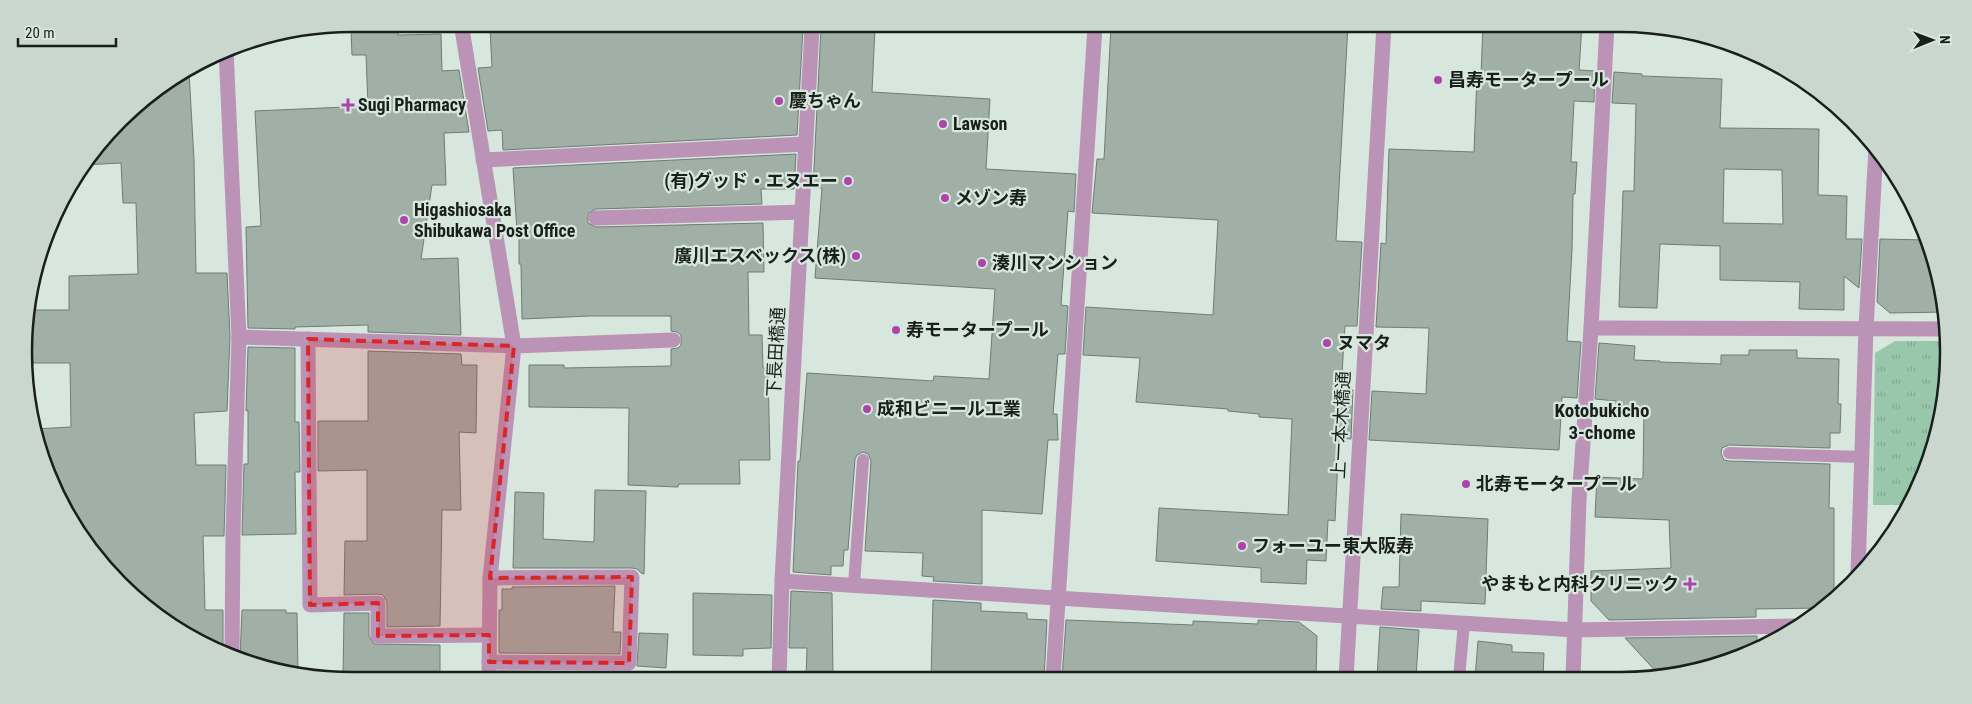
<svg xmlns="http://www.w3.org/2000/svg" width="1972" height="704" font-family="'Roboto Condensed','Noto Sans JP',sans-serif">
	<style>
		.grass { fill: url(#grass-tufts) }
		.building { fill: #a1b0a7; stroke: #6e7c74; fill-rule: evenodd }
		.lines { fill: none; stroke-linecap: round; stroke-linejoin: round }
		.lane { stroke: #ba93b7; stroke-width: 12 }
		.street { stroke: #ba93b7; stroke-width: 15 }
		.marked { fill: #d62828; fill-opacity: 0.2; stroke: #d62828; stroke-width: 4; stroke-dasharray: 10 6; stroke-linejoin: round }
		.poi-dot { fill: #ab45aa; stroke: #d8e7de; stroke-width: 2 }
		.labels { text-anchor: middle; stroke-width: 4.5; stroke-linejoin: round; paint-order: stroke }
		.poi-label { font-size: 18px; font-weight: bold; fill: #191f1b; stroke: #d8e7de; text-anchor: start }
		.street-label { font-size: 18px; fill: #191f1b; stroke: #d8e7de }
		.neighbourhood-label { font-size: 19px; font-weight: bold; fill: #191f1b; stroke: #d8e7de }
		.rim { fill: none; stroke: #191f1b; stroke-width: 2.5 }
	</style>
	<defs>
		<pattern id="grass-tufts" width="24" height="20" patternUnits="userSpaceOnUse" patternTransform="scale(1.25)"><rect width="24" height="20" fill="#98c7ac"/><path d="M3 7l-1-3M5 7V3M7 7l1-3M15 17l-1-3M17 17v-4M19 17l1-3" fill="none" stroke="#82aa93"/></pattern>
	</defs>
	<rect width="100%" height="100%" fill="#d8e7de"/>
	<path class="grass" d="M 1895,341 L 1946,341 L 1948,373 L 1937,437 L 1909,505 L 1873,505 L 1875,353 Z"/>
	<g class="building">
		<path d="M 1483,24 L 1582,24 L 1579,70 L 1595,71 L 1594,102 L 1574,101 L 1571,162 L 1577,162 L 1575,194 L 1573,194 L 1572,250 L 1567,341 L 1581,342 L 1577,398 L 1562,397 L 1559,450 L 1369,440 L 1372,391 L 1426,394 L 1429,328 L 1376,327 L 1381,243 L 1386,244 L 1389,149 L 1474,152 L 1477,75 L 1481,75 Z"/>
		<path d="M 1348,25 L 1336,241 L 1362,242 L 1357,326 L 1345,326 L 1341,389 L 1353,390 L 1351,439 L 1339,438 L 1335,521 L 1328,520 L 1326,561 L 1307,560 L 1306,584 L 1261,582 L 1261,568 L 1156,561 L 1159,508 L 1288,515 L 1292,419 L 1259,417 L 1259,414 L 1228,411 L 1228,409 L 1136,402 L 1140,358 L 1083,355 L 1086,307 L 1213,315 L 1218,220 L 1092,213 L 1097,159 L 1104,159 L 1111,26 Z"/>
		<path d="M 875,27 L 872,92 L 990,99 L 986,169 L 1076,174 L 1074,212 L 1068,211 L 1061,305 L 1068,306 L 1065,354 L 1058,354 L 1053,414 L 1057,414 L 1058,440 L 1048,440 L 1042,514 L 982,510 L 982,584 L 933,581 L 934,577 L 922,576 L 923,553 L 865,551 L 871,461 L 868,454 L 863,452 L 857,455 L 855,459 L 848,550 L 844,550 L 843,566 L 831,566 L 831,575 L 793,572 L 798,461 L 800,461 L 807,373 L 933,381 L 934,376 L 989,379 L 995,289 L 815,278 L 822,188 L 813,188 L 821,28 Z"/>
		<path d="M 803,28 L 797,135 L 503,150 L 502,130 L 488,131 L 478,68 L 492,67 L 490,29 Z"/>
		<path d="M 398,29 L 398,35 L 441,34 L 442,71 L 459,70 L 469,132 L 444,133 L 446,185 L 432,185 L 421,259 L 458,258 L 461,335 L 368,332 L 368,325 L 295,327 L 295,329 L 248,328 L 246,227 L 261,226 L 255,111 L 368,106 L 366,55 L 352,55 L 351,30 Z"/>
		<path d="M 189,72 L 194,160 L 196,273 L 227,273 L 230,337 L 227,411 L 194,413 L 196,465 L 226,465 L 224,536 L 203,536 L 205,610 L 223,610 L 223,649 L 169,625 L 120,584 L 79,535 L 35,437 L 34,429 L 71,427 L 70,363 L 25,363 L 26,310 L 69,310 L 69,276 L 138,274 L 136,203 L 123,203 L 121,163 L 84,165 L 92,152 L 135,105 Z"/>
		<path d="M 1614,72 L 1642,74 L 1642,76 L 1722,79 L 1720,128 L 1819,129 L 1818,195 L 1847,196 L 1846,239 L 1862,239 L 1859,288 L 1844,276 L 1844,310 L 1799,309 L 1800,282 L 1720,280 L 1720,246 L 1660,244 L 1657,308 L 1619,307 L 1623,191 L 1634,191 L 1636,104 L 1612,103 ZM 1724,169 L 1782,170 L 1783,224 L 1723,223 Z"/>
		<path d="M 796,154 L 794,189 L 761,189 L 762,204 L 596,209 L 588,214 L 588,223 L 596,227 L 763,223 L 764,272 L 748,272 L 749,335 L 762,335 L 763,368 L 767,368 L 768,371 L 770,460 L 739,460 L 740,484 L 679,484 L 678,487 L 628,485 L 629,408 L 529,407 L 529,365 L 564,365 L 564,368 L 671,366 L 671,349 L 678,348 L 681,345 L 681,335 L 677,332 L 671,331 L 671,316 L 589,316 L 522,319 L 521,264 L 519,264 L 519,232 L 517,232 L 513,168 Z"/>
		<path d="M 1880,239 L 1927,240 L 1927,248 L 1931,248 L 1946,312 L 1890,313 L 1877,302 Z"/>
		<path d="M 1599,343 L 1635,346 L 1634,360 L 1660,361 L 1660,362 L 1721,364 L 1721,355 L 1749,355 L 1749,350 L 1797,350 L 1797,358 L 1839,359 L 1838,404 L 1841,404 L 1840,433 L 1830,433 L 1830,448 L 1729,445 L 1722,448 L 1721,453 L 1724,460 L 1729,461 L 1830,464 L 1829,508 L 1834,508 L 1834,598 L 1830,603 L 1822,608 L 1756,609 L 1756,617 L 1609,620 L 1591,601 L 1591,571 L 1671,568 L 1669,520 L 1595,517 L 1597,477 L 1642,479 L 1643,477 L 1644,412 L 1616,410 L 1616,401 L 1595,399 Z"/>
		<path d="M 248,347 L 295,348 L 295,422 L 299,422 L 300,472 L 295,472 L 296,534 L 242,535 L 244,464 L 248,464 L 248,410 L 246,411 Z"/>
		<path d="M 368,351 L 461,354 L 462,365 L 477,365 L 476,433 L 459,432 L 461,510 L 442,510 L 440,626 L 387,627 L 387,602 L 383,595 L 378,594 L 344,595 L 345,541 L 367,541 L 367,470 L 318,471 L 318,421 L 368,421 Z"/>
		<path d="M 595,490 L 646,491 L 644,574 L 641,573 L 637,569 L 632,568 L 513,568 L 515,492 L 544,493 L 543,539 L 594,542 Z"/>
		<path d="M 1401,514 L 1488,519 L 1485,604 L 1421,601 L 1421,611 L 1381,609 L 1383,587 L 1399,587 Z"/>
		<path d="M 615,586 L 613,632 L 621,632 L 620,654 L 499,653 L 499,610 L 502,610 L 502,589 L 512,589 L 512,587 Z"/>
		<path d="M 791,591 L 832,593 L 833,679 L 806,679 L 807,648 L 789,648 Z"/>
		<path d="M 693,593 L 772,595 L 771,648 L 743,649 L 743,656 L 693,655 Z"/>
		<path d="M 933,600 L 981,603 L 981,611 L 1027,613 L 1027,619 L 1047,620 L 1044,679 L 931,679 Z"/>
		<path d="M 242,610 L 286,610 L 286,613 L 297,613 L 298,673 L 267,669 L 240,657 Z"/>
		<path d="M 344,613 L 369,613 L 369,636 L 374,644 L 440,645 L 440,672 L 429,672 L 429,680 L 343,678 Z"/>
		<path d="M 1066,620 L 1193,625 L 1193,621 L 1258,624 L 1258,620 L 1299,622 L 1317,636 L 1316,678 L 1062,679 Z"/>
		<path d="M 1380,627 L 1419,630 L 1416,678 L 1377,678 Z"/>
		<path d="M 639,633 L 668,634 L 666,668 L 637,666 Z"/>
		<path d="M 1757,636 L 1757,649 L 1663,677 L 1661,677 L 1625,638 Z"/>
		<path d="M 1478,641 L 1512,645 L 1512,652 L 1544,653 L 1543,678 L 1475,678 Z"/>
		<path d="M 498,671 L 624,672 L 624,680 L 502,680 L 502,673 Z"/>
	</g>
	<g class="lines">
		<g class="lane">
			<path d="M 1729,453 L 1863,457"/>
			<path d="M 854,585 L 863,460"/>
			<path d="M 1459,678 L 1464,623"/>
		</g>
		<g class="street">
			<path d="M 462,29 L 514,346 L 490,578 L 489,680"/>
			<path d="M 226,49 L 239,337 L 233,533 L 232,653"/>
			<path d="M 483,160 L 806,144"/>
			<path d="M 596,218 L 802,212"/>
			<path d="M 1591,328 L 1946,329"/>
			<path d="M 239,337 L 514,346 L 673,340"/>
			<path d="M 308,339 L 310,605 L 378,603 L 378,636 L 489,635"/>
			<path d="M 1858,572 L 1866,328 L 1876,148"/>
			<path d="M 782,581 L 1575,630 L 1796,626"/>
			<path d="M 489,662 L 629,663 L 632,577 L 490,578"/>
			<path d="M 1346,678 L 1384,25"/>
			<path d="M 1573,678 L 1579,500 L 1591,328 L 1607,24"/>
			<path d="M 779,679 L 782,581 L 812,28"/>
			<path d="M 1053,679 L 1095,26"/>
		</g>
	</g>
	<path class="marked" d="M 308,339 L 514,346 L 490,578 L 632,577 L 629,663 L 489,662 L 489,635 L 378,636 L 378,603 L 310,605 Z"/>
	<g class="poi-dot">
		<circle cx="1438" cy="80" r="5"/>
		<circle cx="779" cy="101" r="5"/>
		<path d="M345.5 97.5h5v5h5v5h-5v5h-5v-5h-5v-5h5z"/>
		<circle cx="943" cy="124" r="5"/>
		<circle cx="848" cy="181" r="5"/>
		<circle cx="945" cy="198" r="5"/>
		<circle cx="404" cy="220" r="5"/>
		<circle cx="856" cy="256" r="5"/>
		<circle cx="982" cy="263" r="5"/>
		<circle cx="896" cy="330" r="5"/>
		<circle cx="1327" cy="343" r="5"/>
		<circle cx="867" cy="409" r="5"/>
		<circle cx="1466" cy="484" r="5"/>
		<circle cx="1242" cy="546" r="5"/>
		<path d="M1687.5 576.5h5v5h5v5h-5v5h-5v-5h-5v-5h5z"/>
	</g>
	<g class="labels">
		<g class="poi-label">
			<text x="1448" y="86">昌寿モータープール</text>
			<text x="789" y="107">慶ちゃん</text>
			<text x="358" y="111">Sugi Pharmacy</text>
			<text x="953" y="130">Lawson</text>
			<text x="838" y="187" text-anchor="end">(有)グッド・エヌエー</text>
			<text x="955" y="204">メゾン寿</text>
			<text x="414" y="216">Higashiosaka<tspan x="414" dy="21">Shibukawa Post Office</tspan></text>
			<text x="846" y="262" text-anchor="end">廣川エスベックス(株)</text>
			<text x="992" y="269">湊川マンション</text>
			<text x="906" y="336">寿モータープール</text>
			<text x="1337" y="349">ヌマタ</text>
			<text x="877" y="415">成和ビニール工業</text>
			<text x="1476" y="490">北寿モータープール</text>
			<text x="1252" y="552">フォーユー東大阪寿</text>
			<text x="1679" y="590" text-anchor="end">やまもと内科クリニック</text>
		</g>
		<g class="street-label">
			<text transform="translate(776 352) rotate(-87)" y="6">下長田橋通</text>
			<text transform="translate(1341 425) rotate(-87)" y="6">上一本木橋通</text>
		</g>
		<g class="neighbourhood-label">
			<text x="1602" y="417">Kotobukicho<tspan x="1602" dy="22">3-chome</tspan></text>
		</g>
	</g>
	<path d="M0 0H1972V704H0ZM352 32H1620A320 320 0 0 1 1940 352V352A320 320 0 0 1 1620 672H352A320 320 0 0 1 32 352V352A320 320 0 0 1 352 32Z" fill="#c9d7ce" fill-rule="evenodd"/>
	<path class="rim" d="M352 32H1620A320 320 0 0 1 1940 352V352A320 320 0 0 1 1620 672H352A320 320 0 0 1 32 352V352A320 320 0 0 1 352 32Z"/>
	<g transform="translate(1932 40) rotate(89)" stroke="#d8e7de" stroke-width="4" paint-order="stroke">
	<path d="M0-4L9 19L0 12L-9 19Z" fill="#191f1b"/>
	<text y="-8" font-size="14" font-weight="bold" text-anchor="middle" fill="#191f1b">N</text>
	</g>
	<path d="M18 38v8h98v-8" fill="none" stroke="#191f1b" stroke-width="2.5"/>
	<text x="25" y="38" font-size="15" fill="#191f1b" stroke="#d8e7de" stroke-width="4" paint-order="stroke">20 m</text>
</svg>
